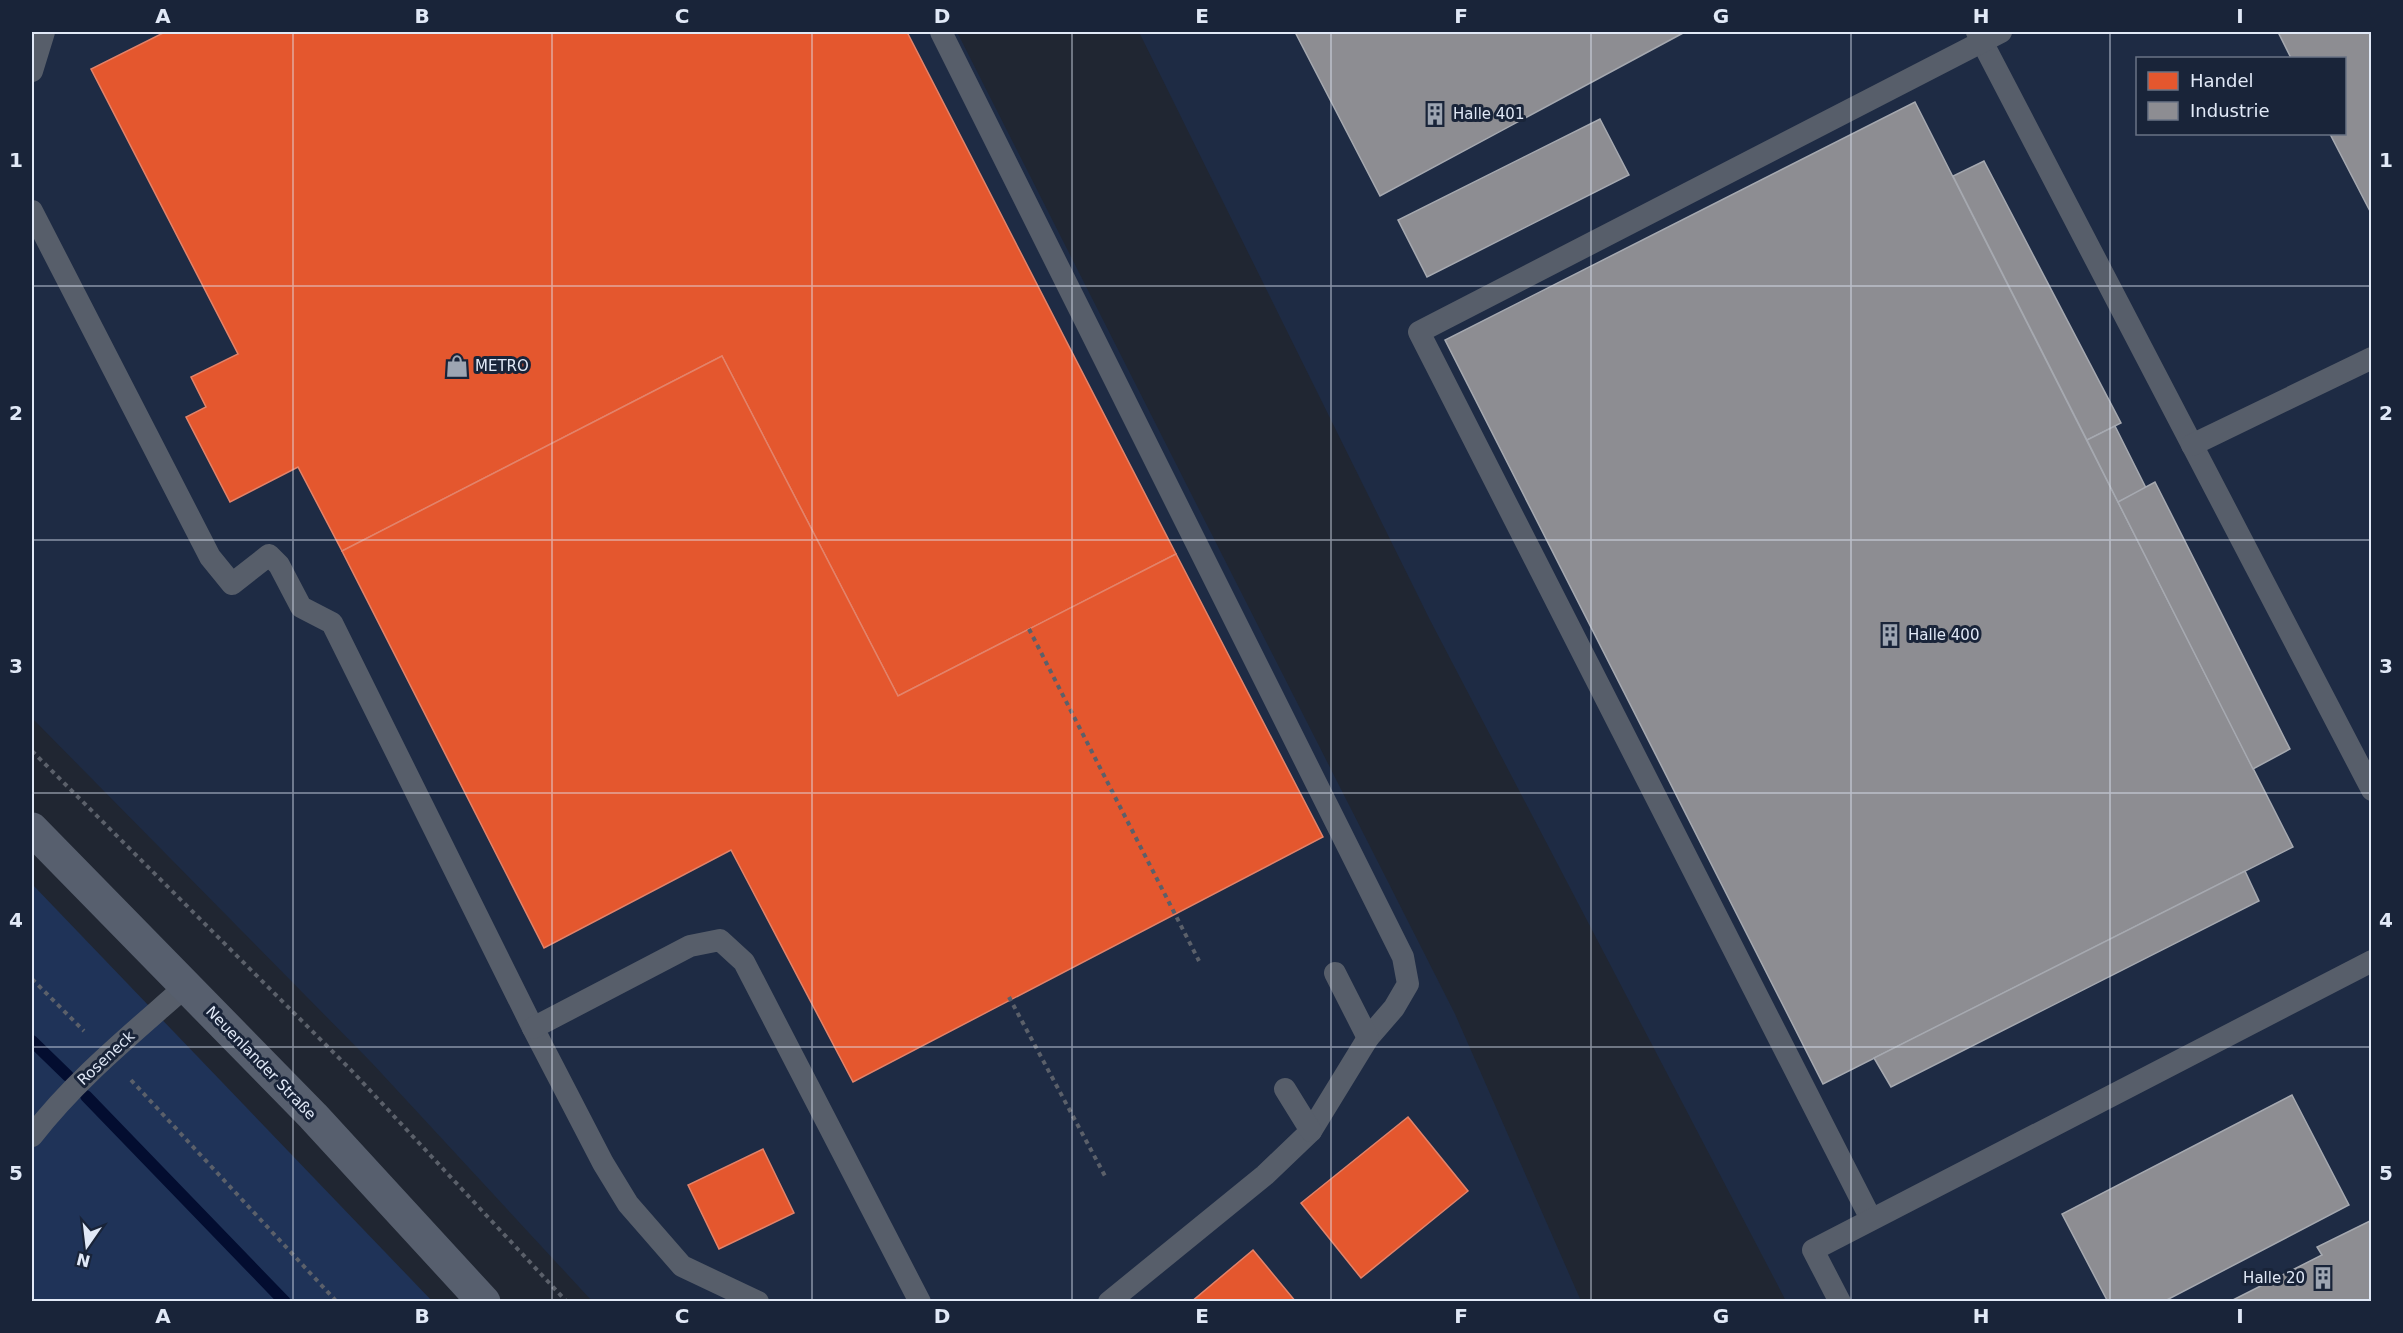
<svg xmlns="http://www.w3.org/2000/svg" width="2403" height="1333" font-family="'DejaVu Sans',sans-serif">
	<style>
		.built { fill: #1e2b44; fill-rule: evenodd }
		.green { fill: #1f3358 }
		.shops { fill: #e4572e; stroke: #e3836a; stroke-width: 1.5 }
		.industry { fill: #8d8d92; stroke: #a6a9b0; stroke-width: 1.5 }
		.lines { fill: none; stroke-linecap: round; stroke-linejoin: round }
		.stream { stroke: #030d30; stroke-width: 12 }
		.path { stroke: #5b606a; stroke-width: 4; stroke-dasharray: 4.5 4.5; stroke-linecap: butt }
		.lane { stroke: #575e6a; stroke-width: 22 }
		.primary { stroke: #575f6e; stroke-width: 33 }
		.grid { fill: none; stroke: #e1e9f7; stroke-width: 1.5; stroke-opacity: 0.55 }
		.labels { text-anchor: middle; stroke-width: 6; stroke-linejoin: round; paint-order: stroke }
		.poi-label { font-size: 15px; fill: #e1e9f7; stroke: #192439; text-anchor: start }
		.street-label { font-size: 15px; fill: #e1e9f7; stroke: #192439 }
		.neatline { fill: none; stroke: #e1e9f7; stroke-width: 2 }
		.grid-label { font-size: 20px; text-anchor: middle; font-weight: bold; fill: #e1e9f7 }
	</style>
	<rect width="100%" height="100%" fill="#202632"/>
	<g class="built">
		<path d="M 32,32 L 957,32 L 1455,1014 L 1581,1301 L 592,1301 L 371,1062 L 32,718 Z"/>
		<path d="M 1139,32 L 2371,32 L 2371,1301 L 1786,1301 L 1430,620 ZM 2138,58 L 2344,58 L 2344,134 L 2138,134 Z"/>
	</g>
	<path class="green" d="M 32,884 L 432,1301 L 32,1301 Z"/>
	<g class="shops">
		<path d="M 165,32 L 907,32 L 1176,554 L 898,696 L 722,356 L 342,551 L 298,467 L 230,502 L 186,417 L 206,407 L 191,377 L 238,354 L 91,69 Z"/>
		<path d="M 722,356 L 898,696 L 1176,554 L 1323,837 L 853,1082 L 731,850 L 544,948 L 342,551 Z"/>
		<path d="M 1408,1117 L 1468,1191 L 1361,1278 L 1301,1203 Z"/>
		<path d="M 763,1149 L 794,1213 L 719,1249 L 688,1185 Z"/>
		<path d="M 1253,1250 L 1296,1302 L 1191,1302 Z"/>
	</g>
	<g class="industry">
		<path d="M 1295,32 L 1685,32 L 1380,196 Z"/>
		<path d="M 2278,32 L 2372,32 L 2372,215 L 2330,134 L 2344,134 L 2344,58 L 2291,58 Z"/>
		<path d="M 1915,102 L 2293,847 L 1823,1084 L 1445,340 Z"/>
		<path d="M 1600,119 L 1629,175 L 1427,277 L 1398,220 Z"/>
		<path d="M 1984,161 L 2121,423 L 2087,440 L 1953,176 Z"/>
		<path d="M 2115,426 L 2146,488 L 2118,502 L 2087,440 Z"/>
		<path d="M 2155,482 L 2290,749 L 2253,769 L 2118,502 Z"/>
		<path d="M 2245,871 L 2259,901 L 1891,1087 L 1874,1058 Z"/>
		<path d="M 2292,1095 L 2349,1205 L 2163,1302 L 2108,1302 L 2062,1214 Z"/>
		<path d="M 2372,1220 L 2372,1302 L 2229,1302 L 2322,1255 L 2317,1247 Z"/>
	</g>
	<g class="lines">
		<g class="stream">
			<path d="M 32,1041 L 68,1076"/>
			<path d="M 86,1096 L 285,1302"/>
		</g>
		<g class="path">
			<path d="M 1029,629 L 1199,961"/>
			<path d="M 32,751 L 351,1070 L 567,1302"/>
			<path d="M 32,979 L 84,1031"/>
			<path d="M 1009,997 L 1105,1176"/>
			<path d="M 131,1080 L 337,1302"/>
		</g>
		<g class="lane">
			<path d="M 941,32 L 1403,957 L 1408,984 L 1394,1008 L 1368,1038 L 1311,1131 L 1265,1175 L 1109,1302"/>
			<path d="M 1977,32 L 2372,790"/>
			<path d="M 32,71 L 44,32"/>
			<path d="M 32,211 L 210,557 L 232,584 L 269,555 L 279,565 L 301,607 L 332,623 L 533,1028 L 603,1163 L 628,1204 L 682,1266 L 758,1302"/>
			<path d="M 2192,445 L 2372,358"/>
			<path d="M 1335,973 L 1368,1038"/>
			<path d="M 533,1028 L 690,946 L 720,940 L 744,962 L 920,1302"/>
			<path d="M 1285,1089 L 1311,1131"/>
			<path d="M 32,1136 C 76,1079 132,1034 186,986"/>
			<path d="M 1871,1219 L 1419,332 L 2001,32"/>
			<path d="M 1840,1302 L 1813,1250 L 2372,961"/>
		</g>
		<path class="primary" d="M 32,829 L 313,1116 L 484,1302"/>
	</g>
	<path class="grid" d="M 293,32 L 293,1302M 552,32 L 552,1302M 812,32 L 812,1302M 1072,32 L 1072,1302M 1331,32 L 1331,1302M 1591,32 L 1591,1302M 1851,32 L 1851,1302M 2110,32 L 2110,1302M 32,286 L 2372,286M 32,540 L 2372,540M 32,793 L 2372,793M 32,1047 L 2372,1047"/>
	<defs>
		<g id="building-bare" transform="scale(1.8)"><path d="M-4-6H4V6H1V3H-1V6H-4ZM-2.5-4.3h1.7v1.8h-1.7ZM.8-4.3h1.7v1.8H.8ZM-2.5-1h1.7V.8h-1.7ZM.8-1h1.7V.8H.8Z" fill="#9da5b2" stroke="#192439" stroke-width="2.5" paint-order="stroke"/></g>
		<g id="shop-bare" transform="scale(1.8)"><path d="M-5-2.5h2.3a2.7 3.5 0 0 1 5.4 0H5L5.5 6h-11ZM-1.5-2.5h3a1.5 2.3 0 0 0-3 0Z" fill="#9da5b2" stroke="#192439" stroke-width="2.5" paint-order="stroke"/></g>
	</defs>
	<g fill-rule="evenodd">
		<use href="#building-bare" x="1435" y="114"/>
		<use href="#shop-bare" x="457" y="366"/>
		<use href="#building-bare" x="1890" y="635"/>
		<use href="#building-bare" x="2323" y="1278"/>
	</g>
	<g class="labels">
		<g class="poi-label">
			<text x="1453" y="119">Halle 401</text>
			<text x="475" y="371">METRO</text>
			<text x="1908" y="640">Halle 400</text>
			<text x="2305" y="1283" text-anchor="end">Halle 20</text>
		</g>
		<g class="street-label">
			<text transform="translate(106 1058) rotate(-43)" y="5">Roseneck</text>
			<text transform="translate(261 1063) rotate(46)" y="5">Neuenlander Straße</text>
		</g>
	</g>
	<rect width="2403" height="1333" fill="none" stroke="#192439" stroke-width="66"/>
	<rect x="2136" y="57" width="210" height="78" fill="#192439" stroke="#697385" stroke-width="1.5"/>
	<rect x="2148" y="72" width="30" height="18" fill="#e4572e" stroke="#697385" stroke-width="1.5"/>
	<text x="2190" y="87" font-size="18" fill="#e1e9f7">Handel</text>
	<rect x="2148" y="102" width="30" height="18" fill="#8d8d92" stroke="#697385" stroke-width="1.5"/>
	<text x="2190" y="117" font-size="18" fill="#e1e9f7">Industrie</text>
	<g transform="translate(87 1246) rotate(194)" stroke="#192439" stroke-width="4.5" paint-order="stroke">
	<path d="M0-4.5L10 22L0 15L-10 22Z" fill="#e1e9f7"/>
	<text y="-9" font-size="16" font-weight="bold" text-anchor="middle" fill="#e1e9f7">N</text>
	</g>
	<rect x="33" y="33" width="2337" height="1267" class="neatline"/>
	<g class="grid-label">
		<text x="163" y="23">A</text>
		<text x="422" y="23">B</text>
		<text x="682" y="23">C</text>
		<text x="942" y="23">D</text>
		<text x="1202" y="23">E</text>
		<text x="1461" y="23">F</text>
		<text x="1721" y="23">G</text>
		<text x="1981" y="23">H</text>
		<text x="2240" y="23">I</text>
		<text x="16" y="167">1</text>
		<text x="2386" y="167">1</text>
		<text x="16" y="420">2</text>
		<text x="2386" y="420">2</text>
		<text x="16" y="673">3</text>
		<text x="2386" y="673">3</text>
		<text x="16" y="927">4</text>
		<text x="2386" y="927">4</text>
		<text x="16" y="1180">5</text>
		<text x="2386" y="1180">5</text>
		<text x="163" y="1323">A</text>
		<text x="422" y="1323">B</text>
		<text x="682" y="1323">C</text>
		<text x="942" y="1323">D</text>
		<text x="1202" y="1323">E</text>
		<text x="1461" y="1323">F</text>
		<text x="1721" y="1323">G</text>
		<text x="1981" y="1323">H</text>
		<text x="2240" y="1323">I</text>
	</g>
</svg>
